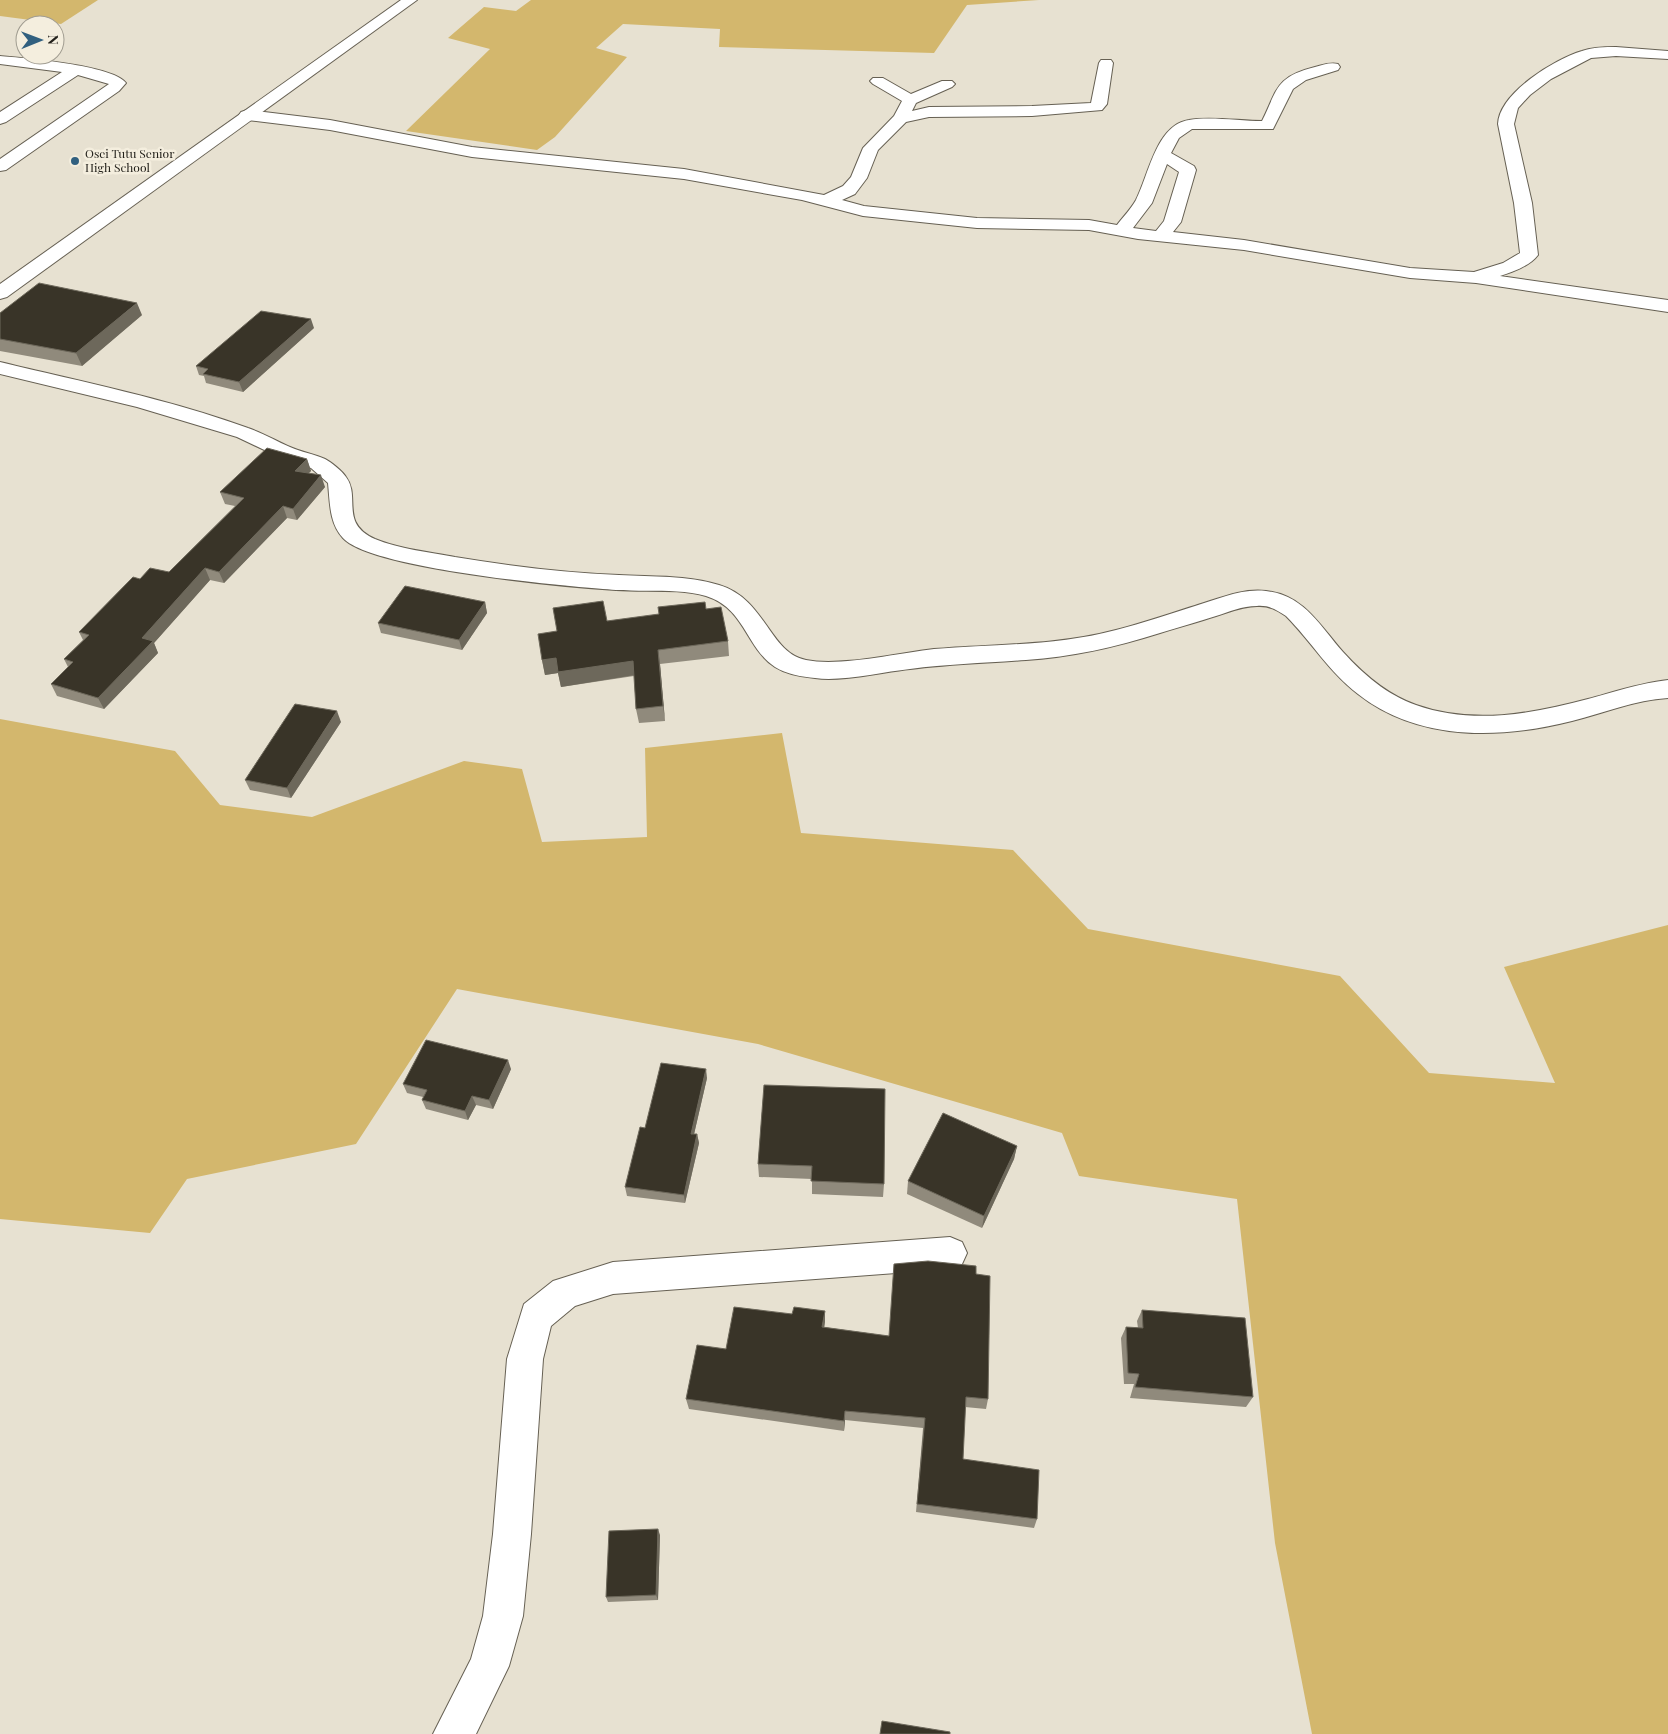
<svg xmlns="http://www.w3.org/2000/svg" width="1668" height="1734" font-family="'Playfair Display',serif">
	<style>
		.green { fill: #d3b76d }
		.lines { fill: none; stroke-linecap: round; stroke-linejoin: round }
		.minor-casing { stroke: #666053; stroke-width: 2 }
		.tertiary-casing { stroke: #666053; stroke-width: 2 }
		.minor { fill: #fff; fill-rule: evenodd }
		.tertiary { fill: #fff; fill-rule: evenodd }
		.wall { fill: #908a7c }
		.shaded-wall { fill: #6d685b }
		.building { fill: #393428; stroke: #6d685b }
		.poi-dot { fill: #31607f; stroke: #f4eede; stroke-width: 2 }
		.labels { text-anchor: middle; stroke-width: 5; stroke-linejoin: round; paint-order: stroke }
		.far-poi-label { font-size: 12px; fill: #23211b; stroke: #f4eede; text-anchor: start }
	</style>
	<rect width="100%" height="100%" fill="#e7e1d1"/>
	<g class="green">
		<path d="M 0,0 L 98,0 L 61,24 L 0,16 Z"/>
		<path d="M 531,0 L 1039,0 L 967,5 L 934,53 L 719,47 L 720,29 L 623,24 L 596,48 L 627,57 L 555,137 L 537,150 L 406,131 L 490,49 L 448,38 L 484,7 L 516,11 Z"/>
		<path d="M 0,719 L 175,751 L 220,805 L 312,817 L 464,761 L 522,769 L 542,842 L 647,837 L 645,748 L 782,733 L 801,833 L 1013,850 L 1088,929 L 1340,976 L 1429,1073 L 1555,1083 L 1504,967 L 1668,925 L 1668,1734 L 1312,1734 L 1275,1543 L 1237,1199 L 1079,1176 L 1062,1133 L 758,1044 L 457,989 L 356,1144 L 187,1179 L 150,1233 L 0,1219 Z"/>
	</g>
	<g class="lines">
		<g class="minor-casing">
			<g id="minor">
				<path d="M 1616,47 L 1668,51 L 1668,59 L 1616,56 L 1591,58 L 1551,79 L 1530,95 L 1518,108 L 1514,124 L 1532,203 L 1538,255 C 1530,266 1512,272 1500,276 L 1668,300 L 1668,312 L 1476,283 L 1410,278 L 1244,250 L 1138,239 L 1089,230 L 977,228 L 863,216 L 802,200 L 684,179 L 472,157 L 330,130 L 247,120 L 241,118 L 239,115 L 241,112 L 247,110 L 330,120 L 472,147 L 684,169 L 824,195 L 843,186 L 851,177 L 863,148 L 894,116 L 902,101 L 873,84 L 870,81 L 873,78 L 883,78 L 911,94 L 942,81 L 952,81 L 955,84 L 952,87 L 916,103 L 912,111 L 929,107 L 1032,106 L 1091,103 L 1099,63 L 1101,60 L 1111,60 L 1113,63 L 1107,104 L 1102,110 L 1032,116 L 929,117 L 906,122 L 878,150 L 867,178 L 855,194 L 842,200 L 864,206 L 977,218 L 1089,220 L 1117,225 C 1123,217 1131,209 1136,200 C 1149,175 1156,125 1189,120 C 1209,116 1241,121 1262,121 C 1278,89 1275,77 1315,67 C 1323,65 1330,62 1338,64 L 1340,67 L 1338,70 L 1306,80 L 1293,89 L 1273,129 L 1192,129 L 1179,138 L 1171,153 L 1194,166 L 1196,170 L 1181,222 L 1173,232 L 1244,240 L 1410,268 L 1474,272 L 1503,263 L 1520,253 L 1514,203 L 1498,124 C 1499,93 1555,59 1582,51 C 1593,47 1605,47 1616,47 ZM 1167,164 L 1179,172 L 1164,221 L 1156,231 L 1133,228 L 1152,203 Z"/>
				<path d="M 0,56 C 24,58 113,65 126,83 L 119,91 L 6,170 L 0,171 L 0,159 L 109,84 L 78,75 L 6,122 L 0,124 L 0,112 L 62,72 L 0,64 Z"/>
				<path d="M 0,362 C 83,382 168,399 248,428 C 263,433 276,441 290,447 C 301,452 314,454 325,459 C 331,462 342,471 346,477 C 361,497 339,523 375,539 C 399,549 429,552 455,557 C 509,566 564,573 619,575 C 653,577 687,575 719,585 C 766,599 769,653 806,660 C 840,667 898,653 934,649 C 995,644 1056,646 1116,630 C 1143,623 1169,614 1195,606 C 1218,599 1242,588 1266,591 C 1304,595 1320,626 1343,652 C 1363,674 1387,695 1416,705 C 1472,725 1532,714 1588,699 C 1614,692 1640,683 1668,680 L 1668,698 C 1635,700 1604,713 1572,721 C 1501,739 1419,742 1358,694 C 1329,672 1311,641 1286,616 C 1277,610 1269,605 1257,606 C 1242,606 1229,612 1216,616 C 1198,622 1179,627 1160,633 C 1116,647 1072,657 1026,660 C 987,663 948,664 910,669 C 882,672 841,682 815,678 C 802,677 786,674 775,667 C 746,648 745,608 706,596 C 678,588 646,592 616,590 C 569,587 371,569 343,538 C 329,523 330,502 328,483 L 311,468 L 279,457 L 237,437 L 137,407 L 0,374 Z"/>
				<path d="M 950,1237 L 962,1242 L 967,1253 L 962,1264 L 950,1269 L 613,1294 L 575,1306 L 551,1326 L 543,1359 L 531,1534 L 523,1616 L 509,1666 L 476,1734 L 433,1734 L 471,1659 L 483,1616 L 493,1534 L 507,1359 L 524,1304 L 553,1281 L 613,1262 Z"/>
			</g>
		</g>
		<g class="tertiary-casing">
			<path id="tertiary" d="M 401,0 L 417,0 L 7,297 L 0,299 L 0,284 Z"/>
		</g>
		<use href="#minor" class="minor"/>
		<use href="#tertiary" class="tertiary"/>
	</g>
	<g class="wall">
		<path d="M 0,313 L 142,315 L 82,366 L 0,351 Z"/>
		<path d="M 314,328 L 243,392 L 206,383 L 204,376 L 199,375 L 196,366 Z"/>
		<path d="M 307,459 L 311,471 L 308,473 L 325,487 L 297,520 L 287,518 L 224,583 L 210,580 L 154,643 L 158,653 L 104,709 L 57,696 L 51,684 L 68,667 L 64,659 L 83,640 L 79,632 L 140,579 L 169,572 L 235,506 L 225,504 L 220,492 Z"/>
		<path d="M 485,602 L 487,613 L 462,650 L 381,633 L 378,623 Z"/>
		<path d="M 706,609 L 728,641 L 729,656 L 660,664 L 665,721 L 639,723 L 636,709 L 634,676 L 561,687 L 558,673 L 545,675 L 542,660 L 557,631 L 607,621 Z"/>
		<path d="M 341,722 L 291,798 L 250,790 L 245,780 Z"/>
		<path d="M 511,1069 L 493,1109 L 476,1105 L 468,1120 L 426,1109 L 422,1100 L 423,1097 L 407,1093 L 403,1084 Z"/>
		<path d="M 707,1078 L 694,1134 L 697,1134 L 699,1143 L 685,1203 L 627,1196 L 625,1187 L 645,1128 Z"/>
		<path d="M 764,1085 L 884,1184 L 883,1197 L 812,1194 L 812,1179 L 759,1177 L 758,1164 Z"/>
		<path d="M 1017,1146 L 1014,1159 L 982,1228 L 907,1194 L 908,1181 Z"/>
		<path d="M 976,1274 L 988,1399 L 986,1409 L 965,1407 L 963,1459 L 1037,1519 L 1034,1528 L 916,1512 L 923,1428 L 845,1420 L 844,1431 L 689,1409 L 686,1399 L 726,1349 L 792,1314 L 825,1311 L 824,1327 L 889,1336 Z"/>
		<path d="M 1142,1310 L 1253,1397 L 1246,1407 L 1130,1398 L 1134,1384 L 1124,1384 L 1121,1338 L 1126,1327 L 1138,1328 L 1137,1321 Z"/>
		<path d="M 660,1535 L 658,1600 L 608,1602 L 606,1597 Z"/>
	</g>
	<g class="shaded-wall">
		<path d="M 137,303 L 142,315 L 82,366 L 76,353 Z"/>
		<path d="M 311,319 L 314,328 L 243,392 L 239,382 Z"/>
		<path d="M 307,459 L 311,471 L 299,483 L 295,471 Z"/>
		<path d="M 321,475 L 325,487 L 297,520 L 293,509 Z"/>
		<path d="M 283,506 L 287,518 L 224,583 L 219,572 Z"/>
		<path d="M 205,568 L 210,580 L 154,643 L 158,653 L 104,709 L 98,698 L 142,638 Z"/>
		<path d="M 485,602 L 487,613 L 462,650 L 459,640 Z"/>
		<path d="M 658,650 L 660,664 L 665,721 L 663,706 Z"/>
		<path d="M 556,658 L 633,661 L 635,675 L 561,687 L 558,673 L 545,675 L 542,660 Z"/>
		<path d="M 337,711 L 341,722 L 291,798 L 287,788 Z"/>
		<path d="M 508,1060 L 511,1069 L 493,1109 L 489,1100 Z"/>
		<path d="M 706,1069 L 707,1078 L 692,1143 L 691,1134 Z"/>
		<path d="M 472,1096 L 476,1105 L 468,1120 L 465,1111 Z"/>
		<path d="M 697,1134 L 699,1143 L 685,1203 L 684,1195 Z"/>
		<path d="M 1017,1146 L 1014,1159 L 982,1228 L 984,1216 Z"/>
		<path d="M 825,1311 L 825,1322 L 823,1337 L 822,1327 Z"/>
		<path d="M 845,1411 L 845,1420 L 844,1431 L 844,1421 Z"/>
		<path d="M 658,1529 L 660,1535 L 658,1600 L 656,1595 Z"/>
	</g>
	<g class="building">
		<path d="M 39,283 L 137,303 L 76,353 L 0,339 L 0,313 Z"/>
		<path d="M 261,311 L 311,319 L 239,382 L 203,374 L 208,369 L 196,366 Z"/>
		<path d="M 267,448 L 307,459 L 295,471 L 321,475 L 293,509 L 283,506 L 219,572 L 205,568 L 142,638 L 153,641 L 98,698 L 51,684 L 73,662 L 64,659 L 89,635 L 79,632 L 133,577 L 140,579 L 150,568 L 169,572 L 244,498 L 220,492 Z"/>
		<path d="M 405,586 L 485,602 L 459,640 L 378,623 Z"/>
		<path d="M 603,601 L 607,621 L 659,614 L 658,607 L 705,602 L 706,609 L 721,607 L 728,641 L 658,650 L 663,706 L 636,709 L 633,661 L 558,672 L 556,658 L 542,660 L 538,634 L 557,631 L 553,608 Z"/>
		<path d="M 295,704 L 337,711 L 287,788 L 245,780 Z"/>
		<path d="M 426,1040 L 508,1060 L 489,1100 L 472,1096 L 465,1111 L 422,1100 L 427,1090 L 403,1084 Z"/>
		<path d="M 661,1063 L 706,1069 L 691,1134 L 697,1134 L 684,1195 L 625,1187 L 640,1127 L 645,1128 Z"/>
		<path d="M 764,1085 L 885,1089 L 884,1184 L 811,1181 L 812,1166 L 758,1164 Z"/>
		<path d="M 943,1113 L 1017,1146 L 984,1216 L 908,1181 Z"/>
		<path d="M 928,1261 L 976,1266 L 976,1274 L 990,1276 L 988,1399 L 966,1397 L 963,1459 L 1039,1470 L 1037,1519 L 917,1504 L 925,1418 L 845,1411 L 844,1421 L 686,1399 L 697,1345 L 726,1349 L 734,1307 L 792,1314 L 794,1307 L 825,1311 L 822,1327 L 889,1336 L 894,1264 Z"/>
		<path d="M 1142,1310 L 1245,1318 L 1253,1397 L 1135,1387 L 1139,1374 L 1128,1373 L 1126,1327 L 1143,1328 Z"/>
		<path d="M 658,1529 L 656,1595 L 606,1597 L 609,1531 Z"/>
		<path d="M 882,1721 L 950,1732 L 950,1734 L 880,1734 Z"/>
	</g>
	<circle class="poi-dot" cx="75" cy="161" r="5"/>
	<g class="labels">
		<g class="far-poi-label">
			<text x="85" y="158">Osei Tutu Senior<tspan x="85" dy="14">High School</tspan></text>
		</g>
	</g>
	<g transform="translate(40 40) rotate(89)"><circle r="24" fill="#f4eede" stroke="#a09c90"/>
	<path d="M0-4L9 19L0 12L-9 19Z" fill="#31607f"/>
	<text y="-8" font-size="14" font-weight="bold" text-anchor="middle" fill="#23211b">N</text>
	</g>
</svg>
